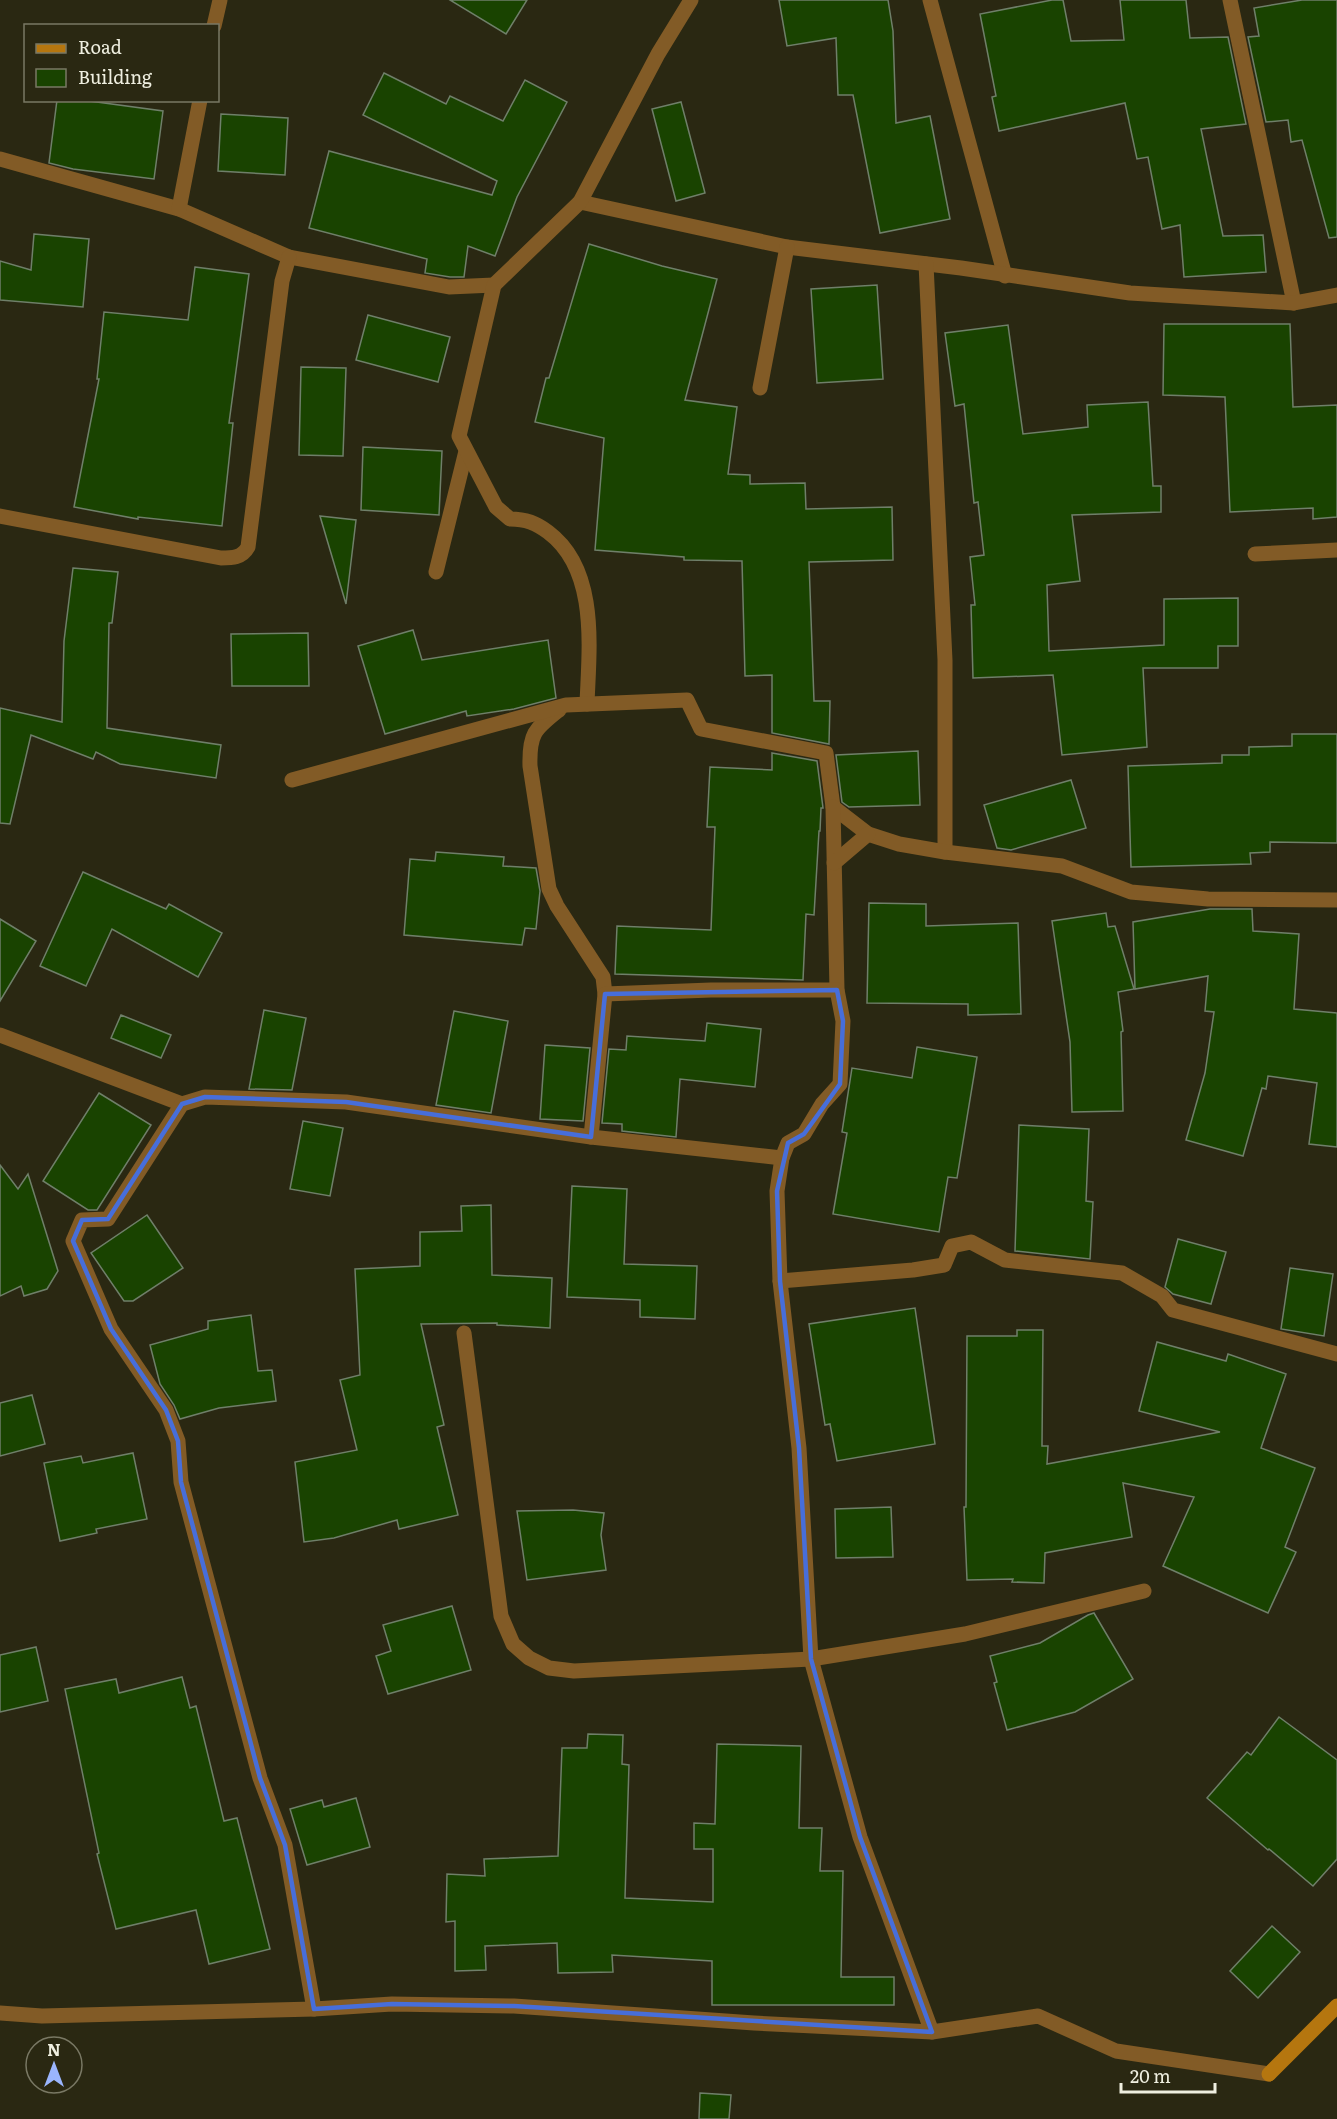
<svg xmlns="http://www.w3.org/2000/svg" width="1337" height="2119" font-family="Literata,serif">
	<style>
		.building { fill: #194300; stroke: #6f7f69; stroke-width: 1.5 }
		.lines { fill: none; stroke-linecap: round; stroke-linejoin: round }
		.street { stroke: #825b26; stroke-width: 15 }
		.secondary { stroke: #b5760f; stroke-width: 15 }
		.marked { fill: none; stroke: #476eda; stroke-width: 4.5; stroke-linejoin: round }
	</style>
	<rect width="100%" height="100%" fill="#2a2812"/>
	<g class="building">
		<path d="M 450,0 L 527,0 L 506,34 Z"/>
		<path d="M 779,0 L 888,0 L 893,31 L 896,123 L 930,116 L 950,219 L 880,233 L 853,95 L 838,95 L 836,38 L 787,46 Z"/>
		<path d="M 1052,0 L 1063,0 L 1071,41 L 1124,40 L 1120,0 L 1186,0 L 1190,38 L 1228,37 L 1246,124 L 1201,129 L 1223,236 L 1263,235 L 1266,272 L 1184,277 L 1180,225 L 1162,229 L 1148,157 L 1137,159 L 1125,103 L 999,131 L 992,97 L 996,96 L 980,14 Z"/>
		<path d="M 1302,0 L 1337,0 L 1337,237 L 1329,238 L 1302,140 L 1291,142 L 1288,120 L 1266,122 L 1248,37 L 1259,36 L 1254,8 Z"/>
		<path d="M 384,73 L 446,104 L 450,96 L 503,121 L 525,80 L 567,102 L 517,197 L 495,256 L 468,246 L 464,277 L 450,277 L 425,273 L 427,259 L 309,228 L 329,151 L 492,195 L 497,181 L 363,115 Z"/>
		<path d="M 57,100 L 82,100 L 163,111 L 154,179 L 73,169 L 49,163 Z"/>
		<path d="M 681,102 L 705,193 L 676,201 L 652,109 Z"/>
		<path d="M 221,114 L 288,118 L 285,175 L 218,171 Z"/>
		<path d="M 34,234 L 89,239 L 83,307 L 0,300 L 0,261 L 31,270 Z"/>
		<path d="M 589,244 L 662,266 L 717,279 L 685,400 L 737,407 L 728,474 L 750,475 L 750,484 L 805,483 L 806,509 L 892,507 L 893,560 L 809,562 L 814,701 L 830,701 L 829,744 L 772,733 L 772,675 L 745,676 L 742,561 L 684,560 L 684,557 L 595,550 L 604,438 L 535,422 L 546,378 L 549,378 Z"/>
		<path d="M 195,267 L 249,274 L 229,423 L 233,423 L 222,526 L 138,517 L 138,519 L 74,507 L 99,379 L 97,379 L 104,312 L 188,320 Z"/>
		<path d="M 877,285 L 883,379 L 817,383 L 811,289 Z"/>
		<path d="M 368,315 L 450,337 L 438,382 L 356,360 Z"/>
		<path d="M 1164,324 L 1290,324 L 1293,407 L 1337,405 L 1337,517 L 1313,519 L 1313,508 L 1230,512 L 1225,397 L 1163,395 Z"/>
		<path d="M 1008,325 L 1023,434 L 1088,427 L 1087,405 L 1148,402 L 1153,486 L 1161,486 L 1161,512 L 1072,515 L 1080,581 L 1047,585 L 1049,651 L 1164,645 L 1164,599 L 1238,598 L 1238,646 L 1218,646 L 1218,668 L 1143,668 L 1147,747 L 1062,755 L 1053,675 L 973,678 L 971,605 L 975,605 L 970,557 L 984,555 L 978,502 L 974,503 L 964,404 L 955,406 L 945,333 Z"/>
		<path d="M 301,367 L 346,368 L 343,456 L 299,455 Z"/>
		<path d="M 363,447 L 442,451 L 439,515 L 361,510 Z"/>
		<path d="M 320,516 L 356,520 L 346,604 Z"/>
		<path d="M 73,568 L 118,572 L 112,623 L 109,623 L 107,728 L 221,745 L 216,778 L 120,764 L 96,752 L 93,759 L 31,735 L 10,824 L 0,823 L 0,708 L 62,722 L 64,641 Z"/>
		<path d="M 413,630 L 422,660 L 548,640 L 556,698 L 514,709 L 467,716 L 466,711 L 385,734 L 358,646 Z"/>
		<path d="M 308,633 L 309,686 L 232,686 L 231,634 Z"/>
		<path d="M 1292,734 L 1337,734 L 1337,843 L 1270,842 L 1270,852 L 1250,853 L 1251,864 L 1131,867 L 1128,766 L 1222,763 L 1222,755 L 1249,755 L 1249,747 L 1292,746 Z"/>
		<path d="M 918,751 L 920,805 L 849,807 L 842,802 L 836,755 Z"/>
		<path d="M 772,753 L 817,761 L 823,808 L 821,808 L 820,831 L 819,831 L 814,915 L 806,914 L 803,980 L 615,974 L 617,926 L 711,930 L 715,827 L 707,827 L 710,767 L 772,770 Z"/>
		<path d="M 1071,780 L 1086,828 L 1011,850 L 997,848 L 984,805 Z"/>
		<path d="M 436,852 L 504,857 L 503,866 L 536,868 L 540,891 L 536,929 L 525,928 L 522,945 L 404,935 L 410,859 L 435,861 Z"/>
		<path d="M 83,872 L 166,909 L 169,904 L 222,933 L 198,977 L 112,929 L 86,986 L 40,966 Z"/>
		<path d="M 869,903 L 926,904 L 926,926 L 1018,923 L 1021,1014 L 968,1015 L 968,1004 L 867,1003 Z"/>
		<path d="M 1210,909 L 1252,909 L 1253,931 L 1299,934 L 1294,1009 L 1337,1013 L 1337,1147 L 1309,1144 L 1317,1083 L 1268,1076 L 1266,1089 L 1262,1088 L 1243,1156 L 1186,1140 L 1205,1073 L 1214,1012 L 1205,1011 L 1208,976 L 1135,989 L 1133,922 Z"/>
		<path d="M 1106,913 L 1108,927 L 1115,926 L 1134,989 L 1118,992 L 1123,1031 L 1121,1032 L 1123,1111 L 1072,1112 L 1070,1042 L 1052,921 Z"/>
		<path d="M 0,919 L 36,941 L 0,1001 Z"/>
		<path d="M 264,1010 L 306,1018 L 292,1090 L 249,1089 Z"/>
		<path d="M 454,1011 L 508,1021 L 491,1113 L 436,1105 Z"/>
		<path d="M 121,1015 L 171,1035 L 161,1058 L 111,1038 Z"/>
		<path d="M 707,1023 L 761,1029 L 755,1087 L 680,1079 L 676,1137 L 622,1131 L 622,1124 L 602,1123 L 609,1049 L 626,1050 L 627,1036 L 705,1041 Z"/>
		<path d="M 545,1045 L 590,1048 L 583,1121 L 540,1119 Z"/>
		<path d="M 917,1047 L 977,1057 L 957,1178 L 948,1177 L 939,1232 L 833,1214 L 847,1133 L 842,1132 L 852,1068 L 912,1078 Z"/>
		<path d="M 99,1093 L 151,1125 L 97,1210 L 88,1210 L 43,1181 Z"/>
		<path d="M 303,1121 L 343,1128 L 330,1196 L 290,1189 Z"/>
		<path d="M 1019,1125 L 1089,1129 L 1086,1201 L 1093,1202 L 1090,1259 L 1015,1251 Z"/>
		<path d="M 0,1165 L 18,1189 L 28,1174 L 58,1271 L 47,1289 L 24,1296 L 21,1286 L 0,1296 Z"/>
		<path d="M 572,1186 L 627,1189 L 624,1264 L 697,1266 L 695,1319 L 640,1317 L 640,1300 L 567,1297 Z"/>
		<path d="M 491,1205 L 492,1275 L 552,1278 L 550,1328 L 497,1325 L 497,1323 L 421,1324 L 444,1425 L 437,1427 L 458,1515 L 399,1529 L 397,1520 L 334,1538 L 304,1542 L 295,1462 L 357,1450 L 340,1380 L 360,1375 L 355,1269 L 420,1266 L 420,1232 L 462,1231 L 461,1206 Z"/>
		<path d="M 147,1215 L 183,1268 L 133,1301 L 124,1301 L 91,1253 Z"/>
		<path d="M 1178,1239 L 1226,1252 L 1211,1304 L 1173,1294 L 1165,1287 Z"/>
		<path d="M 1290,1268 L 1333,1274 L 1324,1336 L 1281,1329 Z"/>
		<path d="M 915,1308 L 935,1444 L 837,1461 L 830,1424 L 825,1425 L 809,1324 Z"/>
		<path d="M 251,1315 L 258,1371 L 272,1370 L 276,1401 L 219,1408 L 180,1419 L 174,1405 L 160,1384 L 150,1345 L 208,1329 L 208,1321 Z"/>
		<path d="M 1017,1330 L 1043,1330 L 1042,1446 L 1048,1446 L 1047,1464 L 1220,1432 L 1139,1411 L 1157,1342 L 1226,1361 L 1228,1354 L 1286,1374 L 1261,1448 L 1315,1468 L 1285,1547 L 1296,1552 L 1268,1613 L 1163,1566 L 1194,1497 L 1123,1483 L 1132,1537 L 1045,1553 L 1044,1583 L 1012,1582 L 1013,1579 L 967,1580 L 964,1507 L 966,1507 L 967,1336 L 1017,1336 Z"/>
		<path d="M 32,1395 L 45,1444 L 0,1456 L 0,1403 Z"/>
		<path d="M 133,1453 L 147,1519 L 96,1529 L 97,1533 L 60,1541 L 44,1463 L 81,1456 L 83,1463 Z"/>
		<path d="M 891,1507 L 893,1557 L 836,1558 L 835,1509 Z"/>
		<path d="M 573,1510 L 604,1513 L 601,1535 L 606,1570 L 527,1580 L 517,1511 Z"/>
		<path d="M 452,1606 L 471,1670 L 388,1694 L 376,1656 L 391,1651 L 383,1625 Z"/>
		<path d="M 1094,1613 L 1133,1679 L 1075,1712 L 1007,1730 L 994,1683 L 997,1682 L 990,1656 L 1040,1643 L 1088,1615 Z"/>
		<path d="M 36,1647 L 48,1701 L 0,1712 L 0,1655 Z"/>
		<path d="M 182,1677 L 190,1708 L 196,1706 L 224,1821 L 237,1818 L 270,1949 L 209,1964 L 196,1910 L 116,1929 L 97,1854 L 99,1853 L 65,1689 L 116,1679 L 119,1693 Z"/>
		<path d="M 1279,1717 L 1337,1760 L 1337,1859 L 1313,1886 L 1269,1849 L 1268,1850 L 1207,1798 L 1247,1752 L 1251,1755 Z"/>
		<path d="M 588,1734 L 623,1735 L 622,1764 L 629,1765 L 625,1898 L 713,1902 L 713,1849 L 694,1849 L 694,1823 L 715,1824 L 717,1744 L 801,1746 L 799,1828 L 822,1828 L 820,1871 L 843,1871 L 841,1977 L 894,1977 L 894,2005 L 712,2005 L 712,1961 L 612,1955 L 613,1972 L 558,1973 L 557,1943 L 485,1946 L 486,1970 L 455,1971 L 455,1921 L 446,1922 L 447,1874 L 485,1876 L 484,1859 L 558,1856 L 562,1748 L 587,1748 Z"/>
		<path d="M 356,1798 L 370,1847 L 307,1865 L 290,1809 L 322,1800 L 324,1807 Z"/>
		<path d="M 1272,1926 L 1300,1952 L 1258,1998 L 1230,1971 Z"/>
		<path d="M 700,2093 L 731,2095 L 729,2119 L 699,2119 Z"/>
	</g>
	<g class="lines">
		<g class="street">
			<path d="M 930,0 L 1005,276"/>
			<path d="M 1230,0 L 1294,303"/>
			<path d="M 214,26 L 220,0"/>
			<path d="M 0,159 L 179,209 L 289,257 L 449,287 L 494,285"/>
			<path d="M 580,202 L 787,247 L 961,268 L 1130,293 L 1294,303 L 1337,295"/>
			<path d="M 179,209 L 200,100"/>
			<path d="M 926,264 L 945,660 L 945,852"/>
			<path d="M 760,388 L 787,247"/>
			<path d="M 0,516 L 221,558 C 232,558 242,558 248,547 L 282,281 L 289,257"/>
			<path d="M 1255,554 L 1337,550"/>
			<path d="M 436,572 L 466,451"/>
			<path d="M 587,704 C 589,649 599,570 548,532 C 536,523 526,519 510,519 L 496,507 L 459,436 L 494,285 L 580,202 L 658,54 L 691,0"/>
			<path d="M 559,710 C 535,729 529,733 530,766 L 549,889 L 557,906 L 603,977 L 605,994 L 591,1137"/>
			<path d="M 292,780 L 566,705 L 687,700 L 701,729 L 826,753 L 833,807 L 868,834 L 899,844 L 945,852 L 1062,866 L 1131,892 L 1208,899 L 1337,900"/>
			<path d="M 833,807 L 837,990 L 843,1021 L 840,1084 L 822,1104 L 804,1134 L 788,1143 L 782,1158 L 777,1191 L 780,1281 L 799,1448 L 811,1659 L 860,1837 L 932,2032"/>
			<path d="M 834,863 L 868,834"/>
			<path d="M 605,994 L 711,990 L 837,990"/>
			<path d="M 0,1035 L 182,1104"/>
			<path d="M 780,1281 L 913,1270 L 944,1265 L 952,1246 L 971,1242 L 1005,1260 L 1122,1273 L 1162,1296 L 1173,1310 L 1337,1354"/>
			<path d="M 464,1333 L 501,1616 L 513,1644 L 529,1658 L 549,1668 L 574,1671 L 811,1659 L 965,1634 L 1144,1591"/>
			<path d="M 314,2009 L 285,1845 L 260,1778 L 181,1482 L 178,1441 L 166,1410 L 111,1329 L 73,1241 L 82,1220 L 108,1219 L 182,1104 L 205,1097 L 346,1102 L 591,1137 L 782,1158"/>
			<path d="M 0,2013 L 42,2016 L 314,2009 L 392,2004 L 514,2006 L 754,2023 L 932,2032 L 1038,2016 L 1116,2051 L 1269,2074"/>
		</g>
		<path class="secondary" d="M 1269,2074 L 1337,2006"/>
	</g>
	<path class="marked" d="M 837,990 L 843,1021 L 840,1084 L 804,1134 L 788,1143 L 777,1191 L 780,1281 L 799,1448 L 811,1659 L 860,1837 L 932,2032 L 514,2006 L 392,2004 L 314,2009 L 285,1845 L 260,1778 L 181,1482 L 178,1441 L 166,1410 L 111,1329 L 73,1241 L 82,1220 L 108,1219 L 182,1104 L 205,1097 L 346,1102 L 591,1137 L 605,994 Z"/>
	<rect x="24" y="24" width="195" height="78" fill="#2a2812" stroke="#797864" stroke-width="1.5"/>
	<rect x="36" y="44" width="30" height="9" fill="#b5760f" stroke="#797864" stroke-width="1.5"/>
	<text x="78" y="54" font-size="18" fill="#efefe0">Road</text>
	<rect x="36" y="69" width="30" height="18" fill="#194300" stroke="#797864" stroke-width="1.5"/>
	<text x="78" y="84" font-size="18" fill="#efefe0">Building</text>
	<g transform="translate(54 2065)"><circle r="28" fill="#2a2812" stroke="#797864" stroke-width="1.5"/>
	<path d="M0-4.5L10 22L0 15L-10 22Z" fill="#9ab5fd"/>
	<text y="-9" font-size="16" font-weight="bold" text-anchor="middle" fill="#efefe0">N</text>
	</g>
	<path d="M1121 2083v9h94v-9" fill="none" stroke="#efefe0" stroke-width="3"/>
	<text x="1130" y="2083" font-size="18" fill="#efefe0" stroke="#2a2812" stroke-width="4.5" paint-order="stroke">20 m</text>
</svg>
